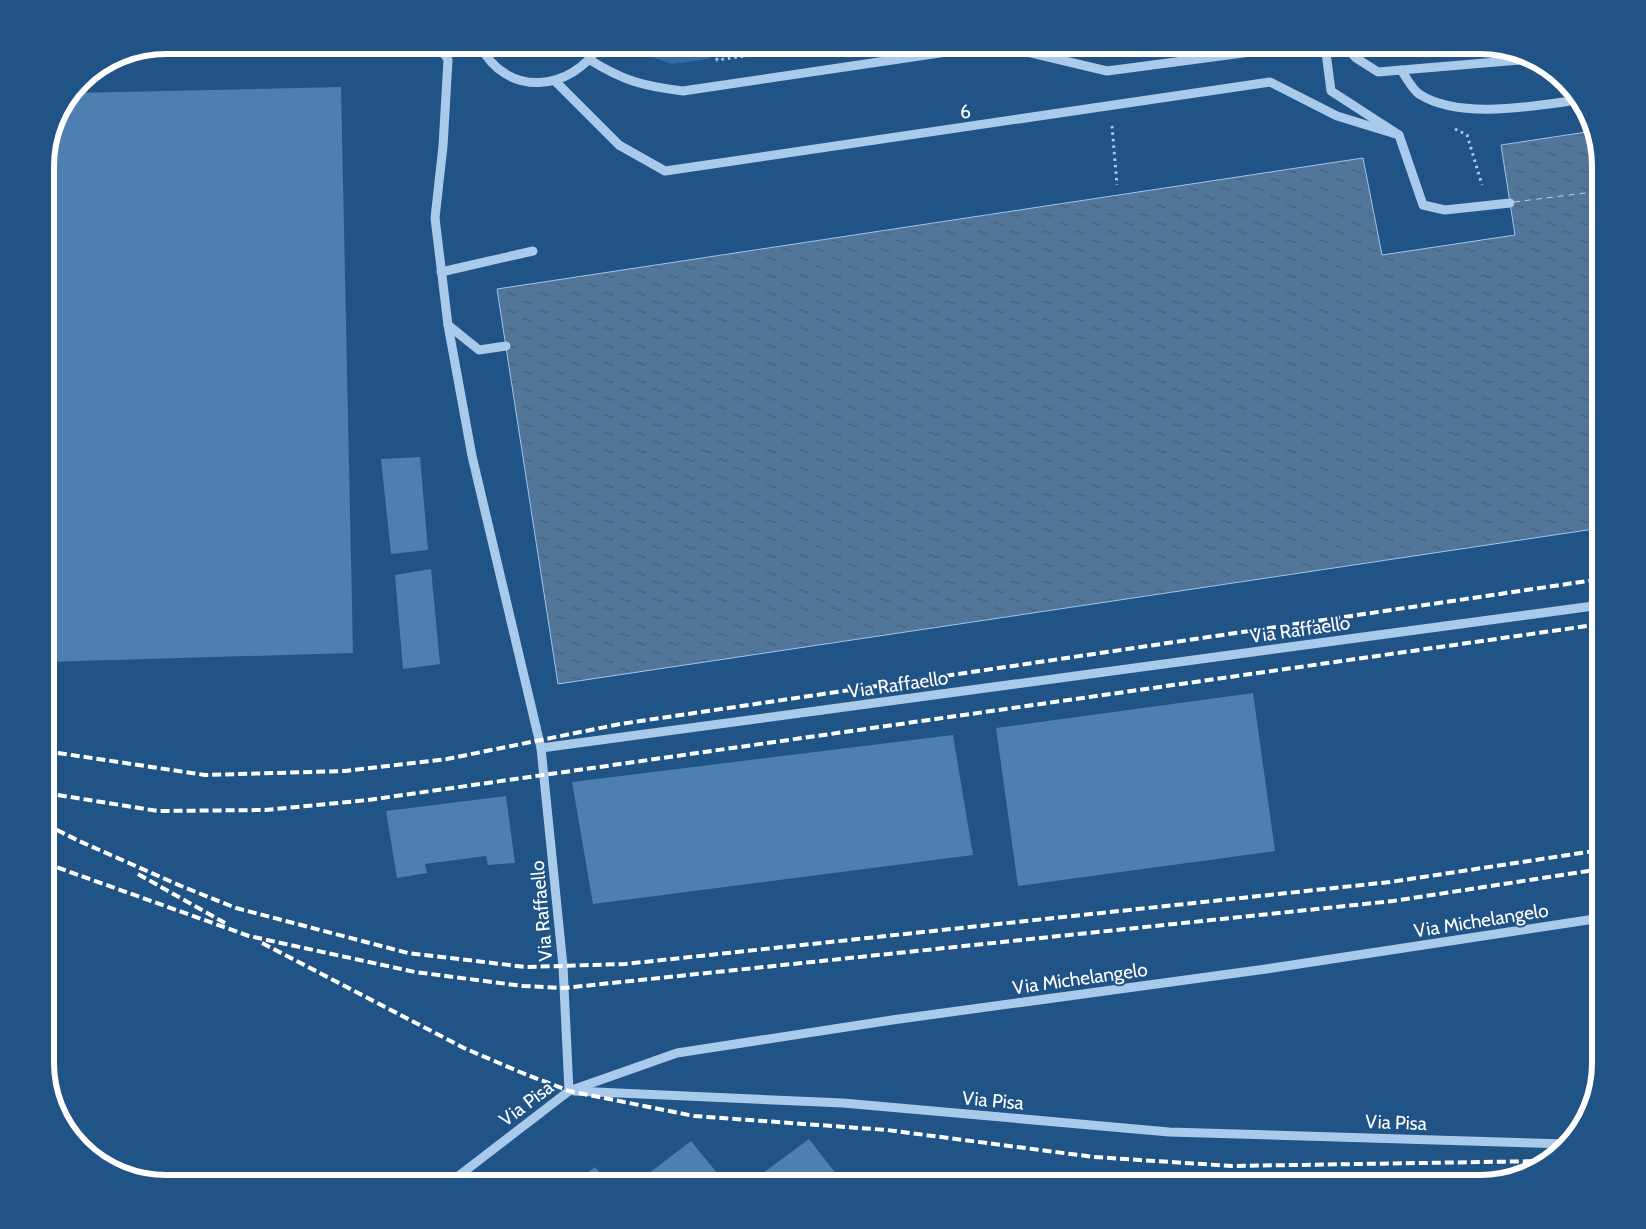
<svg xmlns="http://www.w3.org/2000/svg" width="1646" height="1229" font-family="Cabin,sans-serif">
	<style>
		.green { fill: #346da3 }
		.water { fill: url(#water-ripples); stroke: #9dc6eb }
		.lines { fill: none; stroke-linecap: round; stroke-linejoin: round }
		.ferry { stroke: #b5d4f1; stroke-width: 1; stroke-dasharray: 6 5; stroke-linecap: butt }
		.building { fill: #4d7fb0 }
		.path { stroke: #a9caea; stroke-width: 3; stroke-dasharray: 2.5 4; stroke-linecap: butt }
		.minor { stroke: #a9caea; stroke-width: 9 }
		.rail { stroke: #fff; stroke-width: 4; stroke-dasharray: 9 4; stroke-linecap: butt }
		.labels { text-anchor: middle; stroke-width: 4; stroke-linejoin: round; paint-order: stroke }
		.street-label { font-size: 19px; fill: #fff; stroke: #205386 }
		.rim { fill: none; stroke: #fff; stroke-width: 6 }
	</style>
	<defs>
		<pattern id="water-ripples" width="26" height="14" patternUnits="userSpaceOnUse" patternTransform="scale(1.25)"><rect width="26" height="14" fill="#52759a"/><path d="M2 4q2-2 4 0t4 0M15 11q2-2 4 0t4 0" fill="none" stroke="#4f5e6f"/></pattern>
	</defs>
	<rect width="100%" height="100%" fill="#205386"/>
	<g class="green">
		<path d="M 645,45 L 708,45 L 709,59 L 672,64 L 636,51 Z"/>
		<path d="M 724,45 L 800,45 L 724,56 Z"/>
	</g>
	<path class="water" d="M 1593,131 L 1601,166 L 1601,528 L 558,684 L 497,289 L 1363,158 L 1382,255 L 1515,235 L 1501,145 Z"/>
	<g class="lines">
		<path class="ferry" d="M 1514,202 L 1601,191"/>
	</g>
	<g class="building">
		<path d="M 341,87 L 353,653 L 45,662 L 45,158 L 57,113 L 72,93 Z"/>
		<path d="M 420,457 L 428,550 L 391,554 L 381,459 Z"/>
		<path d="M 431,569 L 440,664 L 403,669 L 395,575 Z"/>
		<path d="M 1253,693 L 1275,851 L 1018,886 L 996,728 Z"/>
		<path d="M 953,735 L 973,855 L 593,904 L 572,782 Z"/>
		<path d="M 506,796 L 515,863 L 488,865 L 486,856 L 425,864 L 427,873 L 397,878 L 386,811 Z"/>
		<path d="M 809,1139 L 844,1184 L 748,1184 Z"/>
		<path d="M 691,1141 L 726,1184 L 635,1184 Z"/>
		<path d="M 595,1167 L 608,1184 L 573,1184 Z"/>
	</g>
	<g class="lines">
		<g class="path">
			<path d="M 716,45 L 717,60 L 823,45"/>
			<path d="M 1112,126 L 1117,185"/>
			<path d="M 1455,129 L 1467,135 L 1482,185"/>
		</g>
		<g class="minor">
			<path d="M 439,45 L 448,60 L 443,146 L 435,218 L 448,325 L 479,350 L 506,346"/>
			<path d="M 480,45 C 506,98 571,92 600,45"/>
			<path d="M 997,45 L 1107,71 L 1281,48 L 1283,45"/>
			<path d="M 1325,45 L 1331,91 L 1399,135 L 1423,205 L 1445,210 L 1510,203"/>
			<path d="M 1344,45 L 1356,58 L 1378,72 L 1533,59"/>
			<path d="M 590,60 C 624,81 643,86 683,91 L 994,45"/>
			<path d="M 1401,70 C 1406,77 1412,89 1419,94 C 1459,120 1533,106 1578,100"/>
			<path d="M 555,81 L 619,145 L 665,171 L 1270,82 L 1337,116 L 1399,135"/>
			<path d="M 441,272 L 533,251"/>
			<path d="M 448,325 L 472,456 L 541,748"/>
			<path d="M 569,1091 L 563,966 L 541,748 L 1601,605"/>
			<path d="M 574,1091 L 843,1103 L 1169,1132 L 1567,1144"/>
			<path d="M 448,1184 L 569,1091 L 677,1053 L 892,1020 L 1266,969 L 1601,918"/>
		</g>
		<g class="rail">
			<path d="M 45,751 L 205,775 L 345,771 L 447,759 L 620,724 L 1601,579"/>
			<path d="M 45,793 L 158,811 L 265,810 L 368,800 L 1601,624"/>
			<path d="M 45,824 L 79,841 L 181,886 L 236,908 L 408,953 L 526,967 L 625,964 L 1390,882 L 1601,850"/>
			<path d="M 45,863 L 249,936 L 415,972 L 523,986 L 564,988 L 1393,901 L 1601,869"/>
			<path d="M 138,874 L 225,923"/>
			<path d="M 262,943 L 464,1048 L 520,1072 L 569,1091 L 694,1116 L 887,1130 L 1094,1157 L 1232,1166 L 1547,1161"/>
		</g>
	</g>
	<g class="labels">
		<g class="street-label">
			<text transform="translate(965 111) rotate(-8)" y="7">6</text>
			<text transform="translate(1300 629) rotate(-8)" y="7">Via Raffaello</text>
			<text transform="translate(898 684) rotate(-8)" y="7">Via Raffaello</text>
			<text transform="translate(541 911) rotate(-95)" y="7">Via Raffaello</text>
			<text transform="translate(1481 920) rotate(-9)" y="7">Via Michelangelo</text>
			<text transform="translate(1080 978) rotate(-8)" y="7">Via Michelangelo</text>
			<text transform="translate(993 1100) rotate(5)" y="7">Via Pisa</text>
			<text transform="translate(526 1103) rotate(-37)" y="7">Via Pisa</text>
			<text transform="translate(1396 1122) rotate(2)" y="7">Via Pisa</text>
		</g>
	</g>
	<path d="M0 0H1646V1229H0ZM166 54H1480A112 112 0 0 1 1592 166V1063A112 112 0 0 1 1480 1175H166A112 112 0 0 1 54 1063V166A112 112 0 0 1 166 54Z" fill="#205386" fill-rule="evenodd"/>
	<path class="rim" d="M166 54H1480A112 112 0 0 1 1592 166V1063A112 112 0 0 1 1480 1175H166A112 112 0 0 1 54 1063V166A112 112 0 0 1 166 54Z"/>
</svg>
